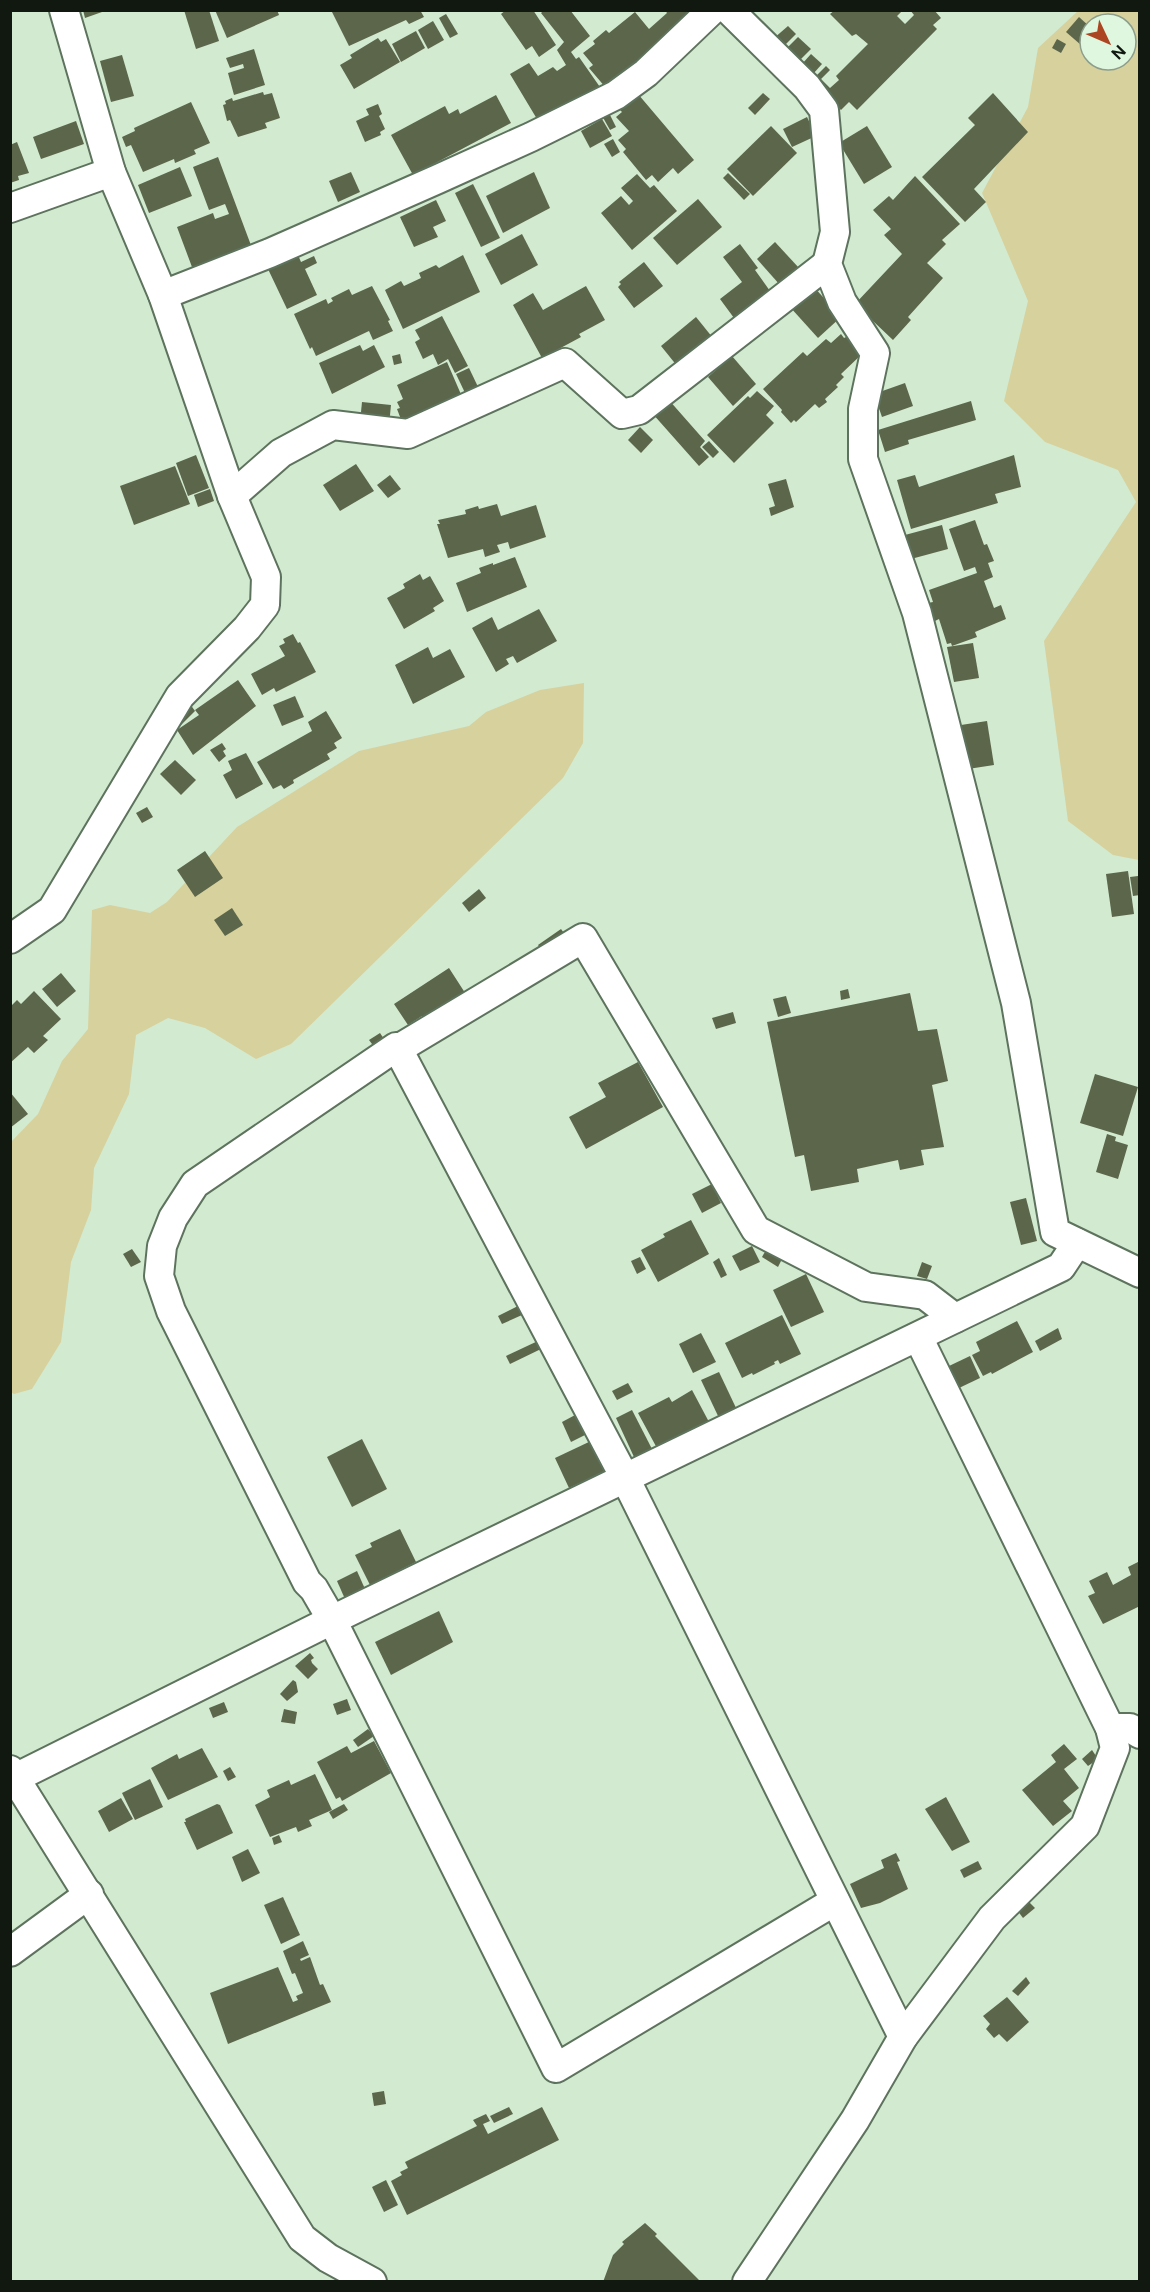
<svg xmlns="http://www.w3.org/2000/svg" width="1150" height="2292" font-family="'Public Sans',sans-serif">
	<style>
		.green { fill: #d7d19d; fill-rule: evenodd }
		.building { fill: #5c664a }
		.lines { fill: none; stroke-linecap: round; stroke-linejoin: round }
		.minor-casing { stroke: #5e735d; stroke-width: 32 }
		.minor { stroke: #fff; stroke-width: 28 }
	</style>
	<rect width="100%" height="100%" fill="#d2ead0"/>
	<g class="green">
		<path d="M 1078,11 L 1139,11 L 1139,860 L 1113,855 L 1068,821 L 1044,641 L 1136,502 L 1118,470 L 1045,442 L 1004,401 L 1028,301 L 982,193 L 1028,107 L 1038,48 ZM 1090,24 L 1126,24 L 1126,60 L 1090,60 Z"/>
		<path d="M 584,683 L 583,743 L 563,778 L 291,1044 L 256,1059 L 205,1028 L 168,1018 L 136,1035 L 129,1094 L 94,1168 L 91,1210 L 71,1262 L 61,1342 L 32,1389 L 14,1394 L 11,1392 L 11,1142 L 38,1114 L 62,1061 L 88,1029 L 92,910 L 110,905 L 150,913 L 167,902 L 237,827 L 359,751 L 469,726 L 486,712 L 540,690 Z"/>
	</g>
	<g class="building">
		<path d="M 83,10 L 101,10 L 102,12 L 85,18 Z"/>
		<path d="M 184,10 L 209,10 L 219,41 L 196,49 Z"/>
		<path d="M 215,10 L 277,10 L 279,15 L 227,38 Z"/>
		<path d="M 331,10 L 420,10 L 424,17 L 409,24 L 406,20 L 349,46 Z"/>
		<path d="M 506,10 L 533,10 L 556,45 L 539,57 L 532,46 L 526,50 L 501,14 Z"/>
		<path d="M 544,10 L 570,10 L 590,36 L 571,52 L 576,59 L 579,57 L 602,90 L 562,115 L 555,108 L 537,119 L 510,74 L 529,63 L 538,76 L 553,67 L 557,71 L 566,65 L 557,50 L 564,42 L 541,13 Z"/>
		<path d="M 665,10 L 687,10 L 692,16 L 606,88 L 589,68 L 593,65 L 583,53 L 595,44 L 593,41 L 606,30 L 609,33 L 635,12 L 649,29 L 667,13 Z"/>
		<path d="M 835,10 L 903,10 L 897,16 L 905,24 L 914,15 L 910,10 L 934,10 L 941,18 L 933,25 L 937,29 L 857,110 L 849,102 L 841,110 L 811,81 L 826,66 L 830,70 L 821,79 L 830,88 L 839,80 L 836,76 L 868,44 L 856,34 L 852,36 L 830,14 Z"/>
		<path d="M 446,14 L 458,34 L 450,38 L 439,18 Z"/>
		<path d="M 1079,17 L 1090,27 L 1090,35 L 1081,45 L 1066,32 Z"/>
		<path d="M 433,21 L 444,40 L 428,49 L 418,30 Z"/>
		<path d="M 788,26 L 796,34 L 782,48 L 773,39 Z"/>
		<path d="M 416,31 L 425,48 L 401,62 L 392,44 Z"/>
		<path d="M 798,37 L 811,49 L 797,63 L 784,51 Z"/>
		<path d="M 378,38 L 381,42 L 386,39 L 400,62 L 354,89 L 340,65 L 352,58 L 350,55 Z"/>
		<path d="M 1057,39 L 1066,44 L 1061,53 L 1052,48 Z"/>
		<path d="M 254,49 L 265,85 L 234,95 L 228,73 L 244,68 L 243,64 L 230,68 L 226,58 Z"/>
		<path d="M 811,54 L 822,64 L 813,74 L 802,64 Z"/>
		<path d="M 122,55 L 134,96 L 111,102 L 100,61 Z"/>
		<path d="M 263,92 L 264,95 L 272,93 L 280,118 L 265,123 L 267,128 L 238,137 L 230,120 L 227,121 L 223,105 L 226,104 L 225,101 L 232,98 L 233,101 Z"/>
		<path d="M 763,93 L 770,99 L 755,115 L 748,108 Z"/>
		<path d="M 993,93 L 1028,132 L 974,189 L 986,202 L 965,222 L 922,177 L 975,125 L 968,118 Z"/>
		<path d="M 638,94 L 694,160 L 678,174 L 673,168 L 658,182 L 652,175 L 646,180 L 623,152 L 626,149 L 618,140 L 629,131 L 616,117 L 622,112 L 620,110 Z"/>
		<path d="M 496,95 L 511,123 L 413,175 L 391,135 L 445,106 L 449,114 L 458,109 L 460,114 Z"/>
		<path d="M 191,102 L 210,143 L 194,150 L 196,154 L 175,163 L 174,159 L 143,172 L 131,145 L 126,147 L 122,137 L 135,131 L 134,128 Z"/>
		<path d="M 378,104 L 382,114 L 379,116 L 385,129 L 380,132 L 381,135 L 365,142 L 356,121 L 369,115 L 366,109 Z"/>
		<path d="M 608,111 L 616,127 L 610,130 L 601,114 Z"/>
		<path d="M 807,117 L 816,136 L 792,147 L 783,129 Z"/>
		<path d="M 602,119 L 612,136 L 590,148 L 581,131 Z"/>
		<path d="M 76,121 L 84,144 L 41,159 L 33,137 Z"/>
		<path d="M 771,126 L 797,153 L 753,196 L 727,169 Z"/>
		<path d="M 867,126 L 892,167 L 864,184 L 839,143 Z"/>
		<path d="M 613,139 L 620,152 L 612,157 L 604,144 Z"/>
		<path d="M 17,142 L 29,173 L 18,176 L 19,180 L 10,183 L 10,145 Z"/>
		<path d="M 218,157 L 252,248 L 197,269 L 196,266 L 192,267 L 177,227 L 213,213 L 215,219 L 229,214 L 225,204 L 209,210 L 193,167 Z"/>
		<path d="M 180,167 L 192,196 L 149,213 L 138,185 Z"/>
		<path d="M 351,172 L 360,192 L 338,202 L 329,181 Z"/>
		<path d="M 534,172 L 550,208 L 503,233 L 486,196 Z"/>
		<path d="M 728,173 L 750,194 L 744,200 L 723,178 Z"/>
		<path d="M 637,174 L 650,188 L 654,185 L 677,211 L 632,250 L 601,213 L 621,196 L 629,205 L 633,201 L 621,188 Z"/>
		<path d="M 915,176 L 960,224 L 942,240 L 946,244 L 927,263 L 943,278 L 908,317 L 911,320 L 893,340 L 855,304 L 902,254 L 884,235 L 891,229 L 873,210 L 889,196 L 893,200 Z"/>
		<path d="M 473,184 L 500,238 L 481,247 L 455,193 Z"/>
		<path d="M 698,199 L 722,227 L 677,265 L 653,238 Z"/>
		<path d="M 436,200 L 446,221 L 433,227 L 438,237 L 414,247 L 400,217 Z"/>
		<path d="M 522,234 L 538,265 L 501,285 L 485,254 Z"/>
		<path d="M 775,242 L 799,268 L 780,285 L 757,259 Z"/>
		<path d="M 740,244 L 758,268 L 755,270 L 770,291 L 734,318 L 720,299 L 742,282 L 723,257 Z"/>
		<path d="M 298,255 L 301,262 L 314,256 L 317,263 L 305,269 L 317,295 L 287,309 L 268,269 Z"/>
		<path d="M 463,255 L 480,292 L 403,329 L 385,290 L 401,281 L 404,286 L 421,278 L 419,273 L 436,265 L 439,268 Z"/>
		<path d="M 644,262 L 663,286 L 634,308 L 618,287 L 621,284 L 619,282 Z"/>
		<path d="M 372,286 L 390,320 L 388,321 L 393,331 L 373,340 L 369,331 L 316,356 L 312,347 L 310,349 L 294,314 L 326,299 L 328,304 L 333,301 L 331,298 L 349,289 L 352,295 Z"/>
		<path d="M 586,286 L 605,320 L 579,334 L 581,337 L 542,358 L 513,305 L 533,293 L 543,310 Z"/>
		<path d="M 813,286 L 841,317 L 818,338 L 790,307 Z"/>
		<path d="M 442,316 L 468,366 L 455,373 L 448,359 L 438,365 L 433,354 L 423,359 L 415,342 L 420,339 L 415,330 Z"/>
		<path d="M 696,317 L 713,338 L 678,367 L 661,346 Z"/>
		<path d="M 841,334 L 844,338 L 846,337 L 862,354 L 841,374 L 844,377 L 836,385 L 838,387 L 825,399 L 827,402 L 819,408 L 815,404 L 796,422 L 794,420 L 791,423 L 781,412 L 782,410 L 763,389 L 803,352 L 807,356 L 826,339 L 831,343 Z"/>
		<path d="M 360,345 L 363,351 L 374,345 L 385,367 L 332,394 L 319,363 Z"/>
		<path d="M 400,354 L 402,363 L 394,365 L 392,356 Z"/>
		<path d="M 732,356 L 756,384 L 733,406 L 708,377 Z"/>
		<path d="M 447,362 L 463,399 L 402,422 L 397,409 L 400,408 L 397,402 L 403,399 L 397,385 Z"/>
		<path d="M 469,368 L 480,391 L 467,397 L 456,374 Z"/>
		<path d="M 905,383 L 913,406 L 882,417 L 874,394 Z"/>
		<path d="M 757,391 L 774,406 L 766,415 L 774,423 L 734,463 L 707,435 L 748,396 L 750,398 Z"/>
		<path d="M 668,399 L 705,441 L 700,447 L 709,457 L 699,466 L 652,413 Z"/>
		<path d="M 971,401 L 976,420 L 908,440 L 909,444 L 885,452 L 878,430 Z"/>
		<path d="M 362,402 L 391,405 L 389,425 L 360,422 Z"/>
		<path d="M 640,427 L 653,440 L 641,453 L 628,440 Z"/>
		<path d="M 709,441 L 719,452 L 713,458 L 702,447 Z"/>
		<path d="M 196,455 L 209,488 L 188,496 L 176,463 Z"/>
		<path d="M 1014,455 L 1021,487 L 995,494 L 998,503 L 911,529 L 897,480 L 915,475 L 919,487 Z"/>
		<path d="M 356,464 L 374,491 L 340,511 L 323,485 Z"/>
		<path d="M 175,466 L 190,504 L 134,525 L 120,486 Z"/>
		<path d="M 390,475 L 401,489 L 388,498 L 377,485 Z"/>
		<path d="M 786,479 L 794,507 L 771,516 L 769,508 L 775,506 L 768,484 Z"/>
		<path d="M 210,489 L 214,501 L 198,507 L 194,495 Z"/>
		<path d="M 497,504 L 501,516 L 536,505 L 546,537 L 510,549 L 508,542 L 497,545 L 500,552 L 485,557 L 483,549 L 448,558 L 437,524 L 440,524 L 438,520 L 466,514 L 465,510 L 478,506 L 479,509 Z"/>
		<path d="M 975,520 L 984,545 L 987,544 L 994,561 L 988,563 L 993,577 L 984,581 L 994,608 L 1001,605 L 1006,619 L 975,632 L 977,637 L 952,646 L 951,643 L 947,644 L 939,619 L 935,621 L 928,603 L 933,602 L 929,590 L 977,573 L 975,567 L 964,571 L 949,529 Z"/>
		<path d="M 942,525 L 948,549 L 911,559 L 905,535 Z"/>
		<path d="M 515,557 L 527,587 L 467,612 L 456,583 L 481,573 L 479,568 L 493,563 L 493,565 Z"/>
		<path d="M 420,574 L 423,580 L 430,576 L 444,601 L 433,608 L 435,611 L 404,629 L 387,598 L 405,588 L 403,584 Z"/>
		<path d="M 539,609 L 557,641 L 517,663 L 513,656 L 506,659 L 509,664 L 496,672 L 472,628 L 492,617 L 498,630 Z"/>
		<path d="M 293,634 L 298,643 L 300,642 L 316,672 L 276,692 L 274,688 L 262,695 L 251,674 L 285,656 L 279,646 L 285,643 L 283,639 Z"/>
		<path d="M 973,643 L 979,678 L 954,682 L 947,647 Z"/>
		<path d="M 428,647 L 433,658 L 450,649 L 465,677 L 413,704 L 395,665 Z"/>
		<path d="M 238,680 L 256,706 L 193,755 L 177,730 L 199,715 L 195,710 Z"/>
		<path d="M 295,696 L 304,717 L 282,726 L 273,705 Z"/>
		<path d="M 190,704 L 195,711 L 175,731 Z"/>
		<path d="M 326,711 L 342,738 L 334,743 L 337,748 L 327,754 L 330,759 L 293,780 L 294,783 L 284,789 L 281,785 L 273,789 L 257,762 L 312,731 L 308,722 Z"/>
		<path d="M 987,721 L 994,765 L 968,769 L 961,725 Z"/>
		<path d="M 222,743 L 226,749 L 223,751 L 226,756 L 219,762 L 210,750 Z"/>
		<path d="M 246,753 L 263,784 L 236,799 L 223,775 L 232,770 L 228,761 Z"/>
		<path d="M 175,760 L 196,780 L 181,795 L 160,774 Z"/>
		<path d="M 147,807 L 153,817 L 142,823 L 136,813 Z"/>
		<path d="M 205,851 L 223,878 L 195,897 L 177,870 Z"/>
		<path d="M 1128,871 L 1134,914 L 1112,917 L 1106,874 Z"/>
		<path d="M 1138,876 L 1140,895 L 1133,896 L 1130,877 Z"/>
		<path d="M 479,889 L 486,898 L 469,912 L 462,903 Z"/>
		<path d="M 232,908 L 243,925 L 225,936 L 214,920 Z"/>
		<path d="M 561,929 L 569,940 L 546,956 L 538,945 Z"/>
		<path d="M 449,968 L 469,999 L 425,1024 L 422,1016 L 408,1025 L 394,1004 Z"/>
		<path d="M 61,973 L 76,991 L 57,1007 L 42,989 Z"/>
		<path d="M 848,989 L 850,998 L 841,1000 L 840,991 Z"/>
		<path d="M 34,991 L 61,1019 L 43,1036 L 48,1040 L 34,1053 L 28,1047 L 10,1063 L 10,1007 L 17,1000 L 21,1004 Z"/>
		<path d="M 910,993 L 918,1031 L 937,1029 L 948,1081 L 932,1085 L 944,1147 L 921,1150 L 924,1165 L 900,1170 L 898,1160 L 857,1169 L 859,1182 L 811,1191 L 804,1155 L 795,1157 L 767,1022 Z"/>
		<path d="M 786,996 L 791,1013 L 778,1017 L 773,999 Z"/>
		<path d="M 733,1012 L 736,1023 L 716,1029 L 712,1018 Z"/>
		<path d="M 380,1033 L 388,1045 L 378,1052 L 369,1040 Z"/>
		<path d="M 638,1062 L 663,1107 L 586,1149 L 569,1117 L 606,1097 L 598,1083 Z"/>
		<path d="M 1095,1074 L 1138,1087 L 1123,1136 L 1080,1123 Z"/>
		<path d="M 10,1092 L 28,1114 L 10,1128 Z"/>
		<path d="M 1107,1134 L 1116,1137 L 1115,1141 L 1128,1145 L 1118,1179 L 1096,1172 Z"/>
		<path d="M 712,1184 L 721,1203 L 702,1213 L 692,1194 Z"/>
		<path d="M 1026,1198 L 1037,1241 L 1021,1245 L 1010,1202 Z"/>
		<path d="M 691,1220 L 709,1254 L 658,1282 L 641,1250 L 665,1237 L 663,1234 Z"/>
		<path d="M 752,1246 L 760,1262 L 740,1271 L 732,1256 Z"/>
		<path d="M 132,1249 L 141,1262 L 131,1267 L 123,1254 Z"/>
		<path d="M 766,1250 L 782,1259 L 778,1267 L 762,1257 Z"/>
		<path d="M 640,1257 L 646,1269 L 637,1274 L 631,1261 Z"/>
		<path d="M 719,1258 L 727,1275 L 721,1278 L 713,1262 Z"/>
		<path d="M 922,1262 L 932,1266 L 927,1279 L 917,1276 Z"/>
		<path d="M 806,1274 L 824,1312 L 791,1327 L 773,1290 Z"/>
		<path d="M 518,1306 L 522,1315 L 502,1324 L 498,1316 Z"/>
		<path d="M 782,1315 L 801,1354 L 780,1364 L 778,1360 L 774,1362 L 775,1364 L 753,1375 L 752,1373 L 742,1378 L 725,1343 Z"/>
		<path d="M 1017,1321 L 1033,1352 L 992,1374 L 991,1372 L 983,1376 L 972,1355 L 980,1351 L 976,1342 Z"/>
		<path d="M 1058,1328 L 1062,1339 L 1040,1351 L 1035,1341 Z"/>
		<path d="M 701,1333 L 716,1362 L 693,1373 L 679,1344 Z"/>
		<path d="M 540,1340 L 543,1348 L 510,1364 L 506,1356 Z"/>
		<path d="M 970,1356 L 980,1378 L 959,1388 L 949,1366 Z"/>
		<path d="M 719,1372 L 737,1410 L 719,1418 L 701,1380 Z"/>
		<path d="M 628,1383 L 633,1392 L 617,1400 L 612,1391 Z"/>
		<path d="M 692,1390 L 709,1422 L 658,1450 L 638,1413 L 669,1397 L 672,1402 Z"/>
		<path d="M 632,1410 L 652,1449 L 634,1457 L 616,1418 Z"/>
		<path d="M 577,1414 L 587,1434 L 571,1442 L 562,1422 Z"/>
		<path d="M 362,1439 L 387,1489 L 352,1507 L 327,1457 Z"/>
		<path d="M 591,1441 L 605,1471 L 569,1488 L 555,1458 Z"/>
		<path d="M 400,1529 L 416,1562 L 370,1585 L 355,1555 L 372,1547 L 370,1543 Z"/>
		<path d="M 1138,1562 L 1140,1566 L 1140,1606 L 1103,1624 L 1088,1596 L 1095,1593 L 1089,1581 L 1107,1572 L 1113,1585 L 1131,1575 L 1128,1567 Z"/>
		<path d="M 357,1571 L 365,1589 L 345,1599 L 337,1581 Z"/>
		<path d="M 439,1611 L 453,1642 L 391,1675 L 375,1642 Z"/>
		<path d="M 310,1653 L 314,1658 L 311,1660 L 312,1663 L 318,1669 L 308,1679 L 295,1666 Z"/>
		<path d="M 293,1680 L 296,1682 L 298,1692 L 287,1701 L 280,1694 Z"/>
		<path d="M 347,1699 L 351,1710 L 337,1715 L 333,1704 Z"/>
		<path d="M 224,1702 L 228,1712 L 213,1718 L 209,1708 Z"/>
		<path d="M 284,1709 L 297,1712 L 295,1724 L 281,1722 Z"/>
		<path d="M 368,1729 L 374,1736 L 358,1747 L 353,1740 Z"/>
		<path d="M 374,1741 L 391,1773 L 342,1801 L 340,1797 L 336,1799 L 317,1762 L 347,1746 L 351,1753 Z"/>
		<path d="M 1064,1744 L 1077,1759 L 1064,1769 L 1079,1788 L 1063,1801 L 1072,1811 L 1053,1826 L 1022,1790 L 1056,1762 L 1051,1755 Z"/>
		<path d="M 202,1748 L 218,1777 L 168,1800 L 151,1768 L 177,1754 L 179,1759 Z"/>
		<path d="M 1092,1750 L 1098,1759 L 1088,1766 L 1082,1759 Z"/>
		<path d="M 230,1767 L 236,1777 L 228,1781 L 223,1771 Z"/>
		<path d="M 315,1774 L 332,1810 L 309,1820 L 312,1826 L 298,1832 L 296,1827 L 270,1837 L 255,1805 L 270,1797 L 267,1790 L 289,1780 L 291,1785 Z"/>
		<path d="M 150,1779 L 163,1807 L 135,1820 L 122,1793 Z"/>
		<path d="M 946,1797 L 970,1842 L 952,1851 L 925,1809 Z"/>
		<path d="M 121,1798 L 133,1819 L 109,1832 L 98,1811 Z"/>
		<path d="M 217,1804 L 220,1805 L 233,1833 L 197,1850 L 184,1822 L 186,1822 L 185,1819 Z"/>
		<path d="M 344,1804 L 348,1810 L 333,1819 L 329,1812 Z"/>
		<path d="M 279,1835 L 282,1842 L 274,1845 L 272,1838 Z"/>
		<path d="M 248,1849 L 260,1873 L 242,1882 L 232,1857 Z"/>
		<path d="M 896,1853 L 900,1861 L 897,1862 L 908,1889 L 880,1903 L 861,1908 L 850,1884 L 884,1868 L 881,1860 Z"/>
		<path d="M 978,1861 L 982,1869 L 964,1878 L 960,1870 Z"/>
		<path d="M 283,1897 L 300,1935 L 281,1944 L 264,1905 Z"/>
		<path d="M 1028,1901 L 1035,1908 L 1023,1918 L 1017,1910 Z"/>
		<path d="M 303,1941 L 309,1955 L 300,1959 L 301,1961 L 310,1957 L 320,1985 L 323,1984 L 331,2002 L 228,2044 L 210,1993 L 278,1967 L 293,2002 L 298,2000 L 296,1996 L 303,1993 L 295,1973 L 292,1974 L 283,1951 Z"/>
		<path d="M 1026,1977 L 1030,1983 L 1018,1996 L 1012,1991 Z"/>
		<path d="M 1007,1997 L 1029,2022 L 1007,2042 L 999,2034 L 994,2038 L 986,2029 L 990,2024 L 983,2016 Z"/>
		<path d="M 384,2091 L 386,2104 L 374,2106 L 372,2093 Z"/>
		<path d="M 509,2107 L 513,2114 L 494,2123 L 490,2116 Z"/>
		<path d="M 542,2107 L 559,2140 L 407,2215 L 391,2181 L 402,2175 L 400,2172 L 408,2168 L 405,2162 L 477,2126 L 473,2120 L 486,2114 L 490,2121 L 483,2124 L 488,2134 Z"/>
		<path d="M 386,2180 L 398,2205 L 384,2212 L 372,2187 Z"/>
		<path d="M 645,2223 L 657,2234 L 655,2236 L 701,2282 L 603,2282 L 613,2255 L 624,2244 L 622,2242 Z"/>
	</g>
	<g class="lines">
		<g class="minor-casing">
			<g id="minor">
				<path d="M 729,10 L 807,87 L 824,110 L 835,232 L 827,264 L 842,302 L 875,353 L 863,409 L 863,459 L 917,613 L 1016,1003 L 1055,1232 L 1140,1273"/>
				<path d="M 10,208 L 111,172"/>
				<path d="M 163,295 L 270,253 L 438,179 L 531,137 L 616,95 L 646,73 L 712,10"/>
				<path d="M 232,496 L 281,453 L 333,425 L 408,434 L 565,363 L 622,414 L 639,410 L 827,264"/>
				<path d="M 10,939 L 52,910 L 180,696 L 247,628 L 265,605 L 266,577 L 232,496 L 163,295 L 111,172 L 64,10"/>
				<path d="M 398,1049 L 625,1478 L 903,2037"/>
				<path d="M 1110,1728 L 1130,1728 L 1140,1734"/>
				<path d="M 10,1770 L 302,2238 L 328,2258 L 372,2282"/>
				<path d="M 15,1778 L 332,1620 L 1061,1267 L 1077,1243"/>
				<path d="M 835,1901 L 556,2068 L 332,1620 L 314,1589 L 307,1582 L 171,1311 L 159,1276 L 162,1246 L 173,1218 L 195,1184 L 396,1047 L 398,1049 L 583,938 L 756,1230 L 866,1287 L 925,1295 L 955,1318"/>
				<path d="M 10,1952 L 89,1894"/>
				<path d="M 747,2282 L 855,2120 L 903,2037 L 992,1918 L 1085,1826 L 1115,1748 L 1110,1728 L 918,1337"/>
			</g>
		</g>
		<use href="#minor" class="minor"/>
	</g>
	<rect width="1150" height="2292" fill="none" stroke="#10180f" stroke-width="24"/>
	<g transform="translate(1108 42) rotate(134)"><circle r="28" fill="#dff7de" stroke="#8c9e8b" stroke-width="1.5"/>
	<path d="M0-4.5L10 22L0 15L-10 22Z" fill="#ac4521"/>
	<text y="-9" font-size="16" font-weight="bold" text-anchor="middle" fill="#10180f">N</text>
	</g>
</svg>
